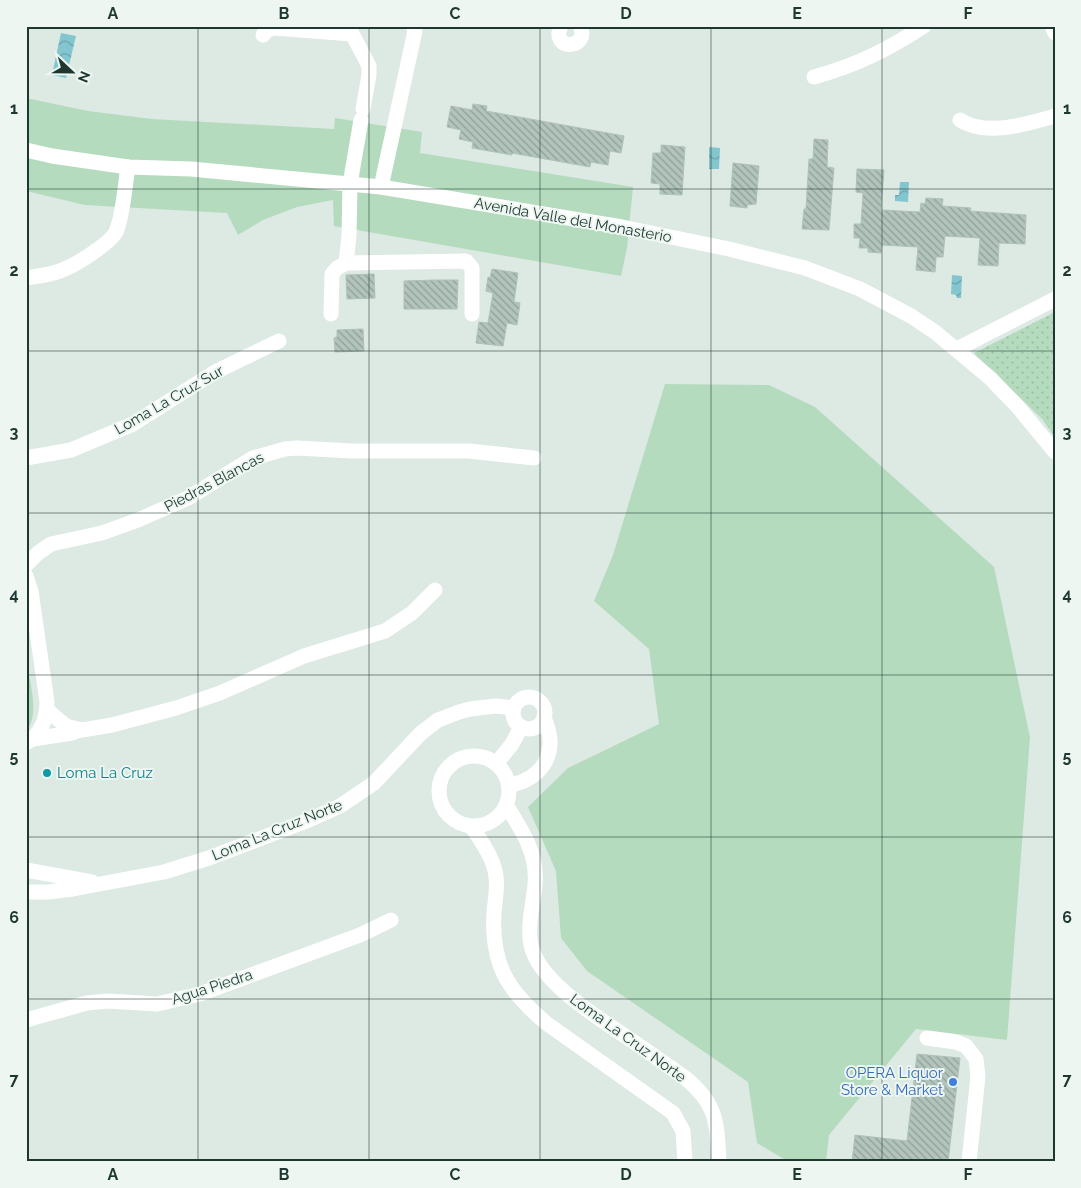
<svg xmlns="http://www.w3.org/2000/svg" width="1081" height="1188" font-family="Raleway,sans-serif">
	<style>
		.green { fill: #b5dbbe }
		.park { fill: url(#park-dots) }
		.water { fill: url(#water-waves) }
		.building { fill: url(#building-back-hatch); stroke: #afc2ba }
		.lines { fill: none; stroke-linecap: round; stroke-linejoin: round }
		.minor { stroke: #fff; stroke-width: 15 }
		.grid { fill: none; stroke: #1e3831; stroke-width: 1; stroke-opacity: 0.55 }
		.culture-dot { fill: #0f9aa8; stroke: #edf6f1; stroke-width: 2 }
		.shop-dot { fill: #3f7fe0; stroke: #edf6f1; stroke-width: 2 }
		.labels { text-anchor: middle; stroke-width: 4; stroke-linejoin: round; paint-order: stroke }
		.street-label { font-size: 15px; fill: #1e3831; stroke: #edf6f1 }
		.culture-label { font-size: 15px; fill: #0d838f; stroke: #edf6f1; text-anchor: start }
		.shop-label { font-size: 15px; fill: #366cbe; stroke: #edf6f1; text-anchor: end }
		.neatline { fill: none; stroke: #1e3831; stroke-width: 2 }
		.grid-label { font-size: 16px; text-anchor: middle; font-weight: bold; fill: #1e3831 }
	</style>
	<defs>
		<pattern id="park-dots" width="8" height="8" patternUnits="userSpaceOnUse" patternTransform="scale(1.25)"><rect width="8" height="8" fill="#b5dbbe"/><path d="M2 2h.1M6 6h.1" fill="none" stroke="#9bbda4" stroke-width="1.8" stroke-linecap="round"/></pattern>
		<pattern id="water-waves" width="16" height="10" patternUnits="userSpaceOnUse" patternTransform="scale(1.25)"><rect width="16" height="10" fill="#83c6d0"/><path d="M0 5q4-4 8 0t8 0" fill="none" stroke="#6ba2a9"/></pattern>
		<pattern id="building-back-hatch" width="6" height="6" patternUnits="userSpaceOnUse" patternTransform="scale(1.25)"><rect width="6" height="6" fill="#b2c4bc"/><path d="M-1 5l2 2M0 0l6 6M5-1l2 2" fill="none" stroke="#90a099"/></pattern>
	</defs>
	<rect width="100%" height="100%" fill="#dde9e3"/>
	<g class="green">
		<path d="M 26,98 L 88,111 L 152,119 L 334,129 L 335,118 L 422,132 L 420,153 L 633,187 L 627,248 L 621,276 L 334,226 L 333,200 L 297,207 L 263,220 L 238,235 L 227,213 L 85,205 L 26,191 Z"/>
		<path d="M 665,384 L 769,385 L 815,407 L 994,567 L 1030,737 L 1007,1040 L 916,1029 L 829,1135 L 826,1162 L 789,1162 L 757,1143 L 748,1082 L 587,971 L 561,938 L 556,871 L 528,807 L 568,768 L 659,724 L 649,649 L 594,601 L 613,555 Z"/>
		<path d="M 26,660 C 29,680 41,715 26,731 Z"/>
	</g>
	<path class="park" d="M 1055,312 L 1055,437 L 1042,419 L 974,353 Z"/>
	<g class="water">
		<path d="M 61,33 L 76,36 L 66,78 L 52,75 Z"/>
		<path d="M 709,147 L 720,148 L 719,169 L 709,169 Z"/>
		<path d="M 900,182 L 909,182 L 908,202 L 895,201 L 895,195 L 899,195 Z"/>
		<path d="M 952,275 L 962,276 L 961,298 L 957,298 L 956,295 L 951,294 Z"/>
	</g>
	<g class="building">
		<path d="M 473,104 L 487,106 L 486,111 L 624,136 L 621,153 L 610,151 L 608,165 L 591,162 L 590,167 L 512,153 L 512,155 L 472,148 L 473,142 L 459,139 L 461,130 L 447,127 L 451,106 L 472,110 Z"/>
		<path d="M 814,139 L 828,140 L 827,167 L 834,168 L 829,230 L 802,229 L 804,209 L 806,209 L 809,159 L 813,159 Z"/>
		<path d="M 661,145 L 685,147 L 682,195 L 660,194 L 660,184 L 651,183 L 653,153 L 661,153 Z"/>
		<path d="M 733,163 L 759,166 L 756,204 L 747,205 L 747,208 L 730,206 Z"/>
		<path d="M 857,169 L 884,170 L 881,210 L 920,212 L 921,203 L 925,204 L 926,198 L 943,199 L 942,206 L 971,208 L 970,211 L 1026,215 L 1025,244 L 999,243 L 998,266 L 978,265 L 980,238 L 945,236 L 943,257 L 936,257 L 935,272 L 916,270 L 918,247 L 882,245 L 881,253 L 868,252 L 868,248 L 859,248 L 860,238 L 854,238 L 854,224 L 861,224 L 863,193 L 856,192 Z"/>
		<path d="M 492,269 L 518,273 L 514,302 L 520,303 L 517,325 L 507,323 L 503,346 L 476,343 L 479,322 L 488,323 L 493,293 L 486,291 L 488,277 L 490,278 Z"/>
		<path d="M 374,274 L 375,298 L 347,299 L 346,275 Z"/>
		<path d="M 436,280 L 458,280 L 457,309 L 404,309 L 404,281 Z"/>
		<path d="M 363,329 L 364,351 L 335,352 L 334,338 L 337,337 L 337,330 Z"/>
		<path d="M 917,1054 L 960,1058 L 948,1162 L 852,1162 L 855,1135 L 907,1141 Z"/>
	</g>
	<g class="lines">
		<g class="minor">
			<path d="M 348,26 L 369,66 L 369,75 L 363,109"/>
			<path d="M 561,26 C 549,51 591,50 580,26"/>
			<path d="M 1052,26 L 1055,33"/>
			<path d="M 263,35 L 267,30 L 274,28 L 352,34"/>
			<path d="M 814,77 C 857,65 887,50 924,26"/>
			<path d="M 960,120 C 986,137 1027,124 1055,116"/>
			<path d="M 26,150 L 52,156 L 128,167 L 191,169 L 381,187 L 622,227 L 729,249 L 805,268 L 860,289 L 911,316 L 935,332 L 990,378 L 1018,407 L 1055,452"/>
			<path d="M 381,187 L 415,31 L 413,26"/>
			<path d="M 346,263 L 349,236 L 350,184 L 361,120"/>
			<path d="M 26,278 C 40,276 55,274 67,268 C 79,263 111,242 116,232 C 123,216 125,185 128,167"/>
			<path d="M 331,314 L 332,274 L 337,268 L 346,263 L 466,261 L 472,268 L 472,314"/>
			<path d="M 957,349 L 1055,299"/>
			<path d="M 26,458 L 71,450 L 133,424 L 215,372 L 279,341"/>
			<path d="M 26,565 L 38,553 L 51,544 L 102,533 L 138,520 L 188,498 L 253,458 L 285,449 L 297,448 L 352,451 L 469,451 L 534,458"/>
			<path d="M 26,576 L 31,591 L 47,702 C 47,718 41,735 26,743"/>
			<circle cx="529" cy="713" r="16"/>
			<path d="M 47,710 L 66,726 L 82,730 L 112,725 L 176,708 L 220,693 L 304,656 L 385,631 L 412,613 L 435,590"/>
			<path d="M 33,739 L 72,733 L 80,730"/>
			<circle cx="474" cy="791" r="35"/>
			<path d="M 496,764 L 512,744 L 521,727"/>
			<path d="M 509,785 C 530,782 549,768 550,744 C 551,735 547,726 544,717"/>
			<path d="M 506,805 C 522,830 538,854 535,885 C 533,906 527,925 531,945 C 538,980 594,1015 622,1034 C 643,1048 664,1063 684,1077 C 717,1103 717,1122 719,1162"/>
			<path d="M 472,827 C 480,840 490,852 494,867 C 499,882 495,899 494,913 C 491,965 508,991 546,1023 L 673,1113 L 683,1131 L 685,1162"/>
			<path d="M 26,870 L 92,882"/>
			<path d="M 26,892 L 48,892 L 73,889 L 164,872 L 209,858 L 309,820 L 340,806 L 374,783 L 421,733 L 438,720 L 459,712 L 470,709 L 496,706 L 514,708"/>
			<path d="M 26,1020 L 87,1003 L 108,1001 L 157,1004 L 200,994 L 360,935 L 391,920"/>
			<path d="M 927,1038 L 956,1042 L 966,1046 L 976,1059 L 978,1076 L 969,1162"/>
		</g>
	</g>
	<path class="grid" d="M 198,26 L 198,1162M 369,26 L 369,1162M 540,26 L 540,1162M 711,26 L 711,1162M 882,26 L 882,1162M 26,189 L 1055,189M 26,351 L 1055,351M 26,513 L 1055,513M 26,675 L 1055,675M 26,837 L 1055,837M 26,999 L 1055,999"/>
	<circle class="culture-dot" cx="47" cy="773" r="5"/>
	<circle class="shop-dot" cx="953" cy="1082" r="5"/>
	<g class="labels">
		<g class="street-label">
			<text transform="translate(573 220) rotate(10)" y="5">Avenida Valle del Monasterio</text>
			<text transform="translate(169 400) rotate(-30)" y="5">Loma La Cruz Sur</text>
			<text transform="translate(214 482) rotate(-28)" y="5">Piedras Blancas</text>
			<text transform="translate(277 830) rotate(-22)" y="5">Loma La Cruz Norte</text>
			<text transform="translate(212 987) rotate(-18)" y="5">Agua Piedra</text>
			<text transform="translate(628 1038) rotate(36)" y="5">Loma La Cruz Norte</text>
		</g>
		<g class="culture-label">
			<text x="57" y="778">Loma La Cruz</text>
		</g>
		<g class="shop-label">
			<text x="943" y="1078">OPERA Liquor<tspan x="943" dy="17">Store &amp; Market</tspan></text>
		</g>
	</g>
	<rect width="1081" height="1188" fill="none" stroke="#edf6f1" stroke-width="55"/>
	<g transform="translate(72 72) rotate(112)" stroke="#edf6f1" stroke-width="4" paint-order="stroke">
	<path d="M0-4L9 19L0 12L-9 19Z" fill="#1e3831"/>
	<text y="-8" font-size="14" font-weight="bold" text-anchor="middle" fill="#1e3831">N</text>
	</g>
	<rect x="28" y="28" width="1026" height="1132" class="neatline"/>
	<g class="grid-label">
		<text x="113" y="19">A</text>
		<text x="284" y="19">B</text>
		<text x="455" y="19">C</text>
		<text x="626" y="19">D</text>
		<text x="797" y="19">E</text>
		<text x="968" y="19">F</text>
		<text x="14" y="114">1</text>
		<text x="1067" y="114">1</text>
		<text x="14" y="276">2</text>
		<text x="1067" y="276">2</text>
		<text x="14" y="438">3</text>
		<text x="1067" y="438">3</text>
		<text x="14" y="600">4</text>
		<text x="1067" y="600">4</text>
		<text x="14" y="762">5</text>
		<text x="1067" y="762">5</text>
		<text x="14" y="923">6</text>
		<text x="1067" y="923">6</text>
		<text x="14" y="1085">7</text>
		<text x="1067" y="1085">7</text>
		<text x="113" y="1180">A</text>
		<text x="284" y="1180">B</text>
		<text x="455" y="1180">C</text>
		<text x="626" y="1180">D</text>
		<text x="797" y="1180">E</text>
		<text x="968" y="1180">F</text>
	</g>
</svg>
